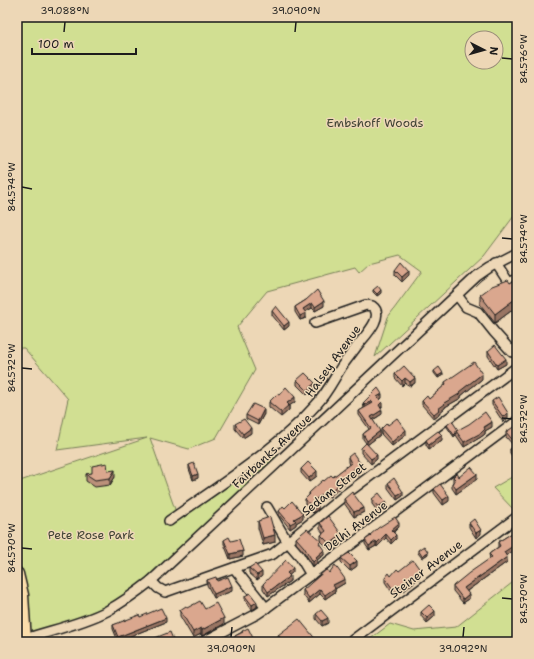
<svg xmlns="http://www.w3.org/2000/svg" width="534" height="659" font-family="'Shantell Sans',sans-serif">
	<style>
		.green { fill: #d1df92; stroke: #767e57; fill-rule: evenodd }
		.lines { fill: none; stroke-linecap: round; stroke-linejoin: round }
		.minor-casing { stroke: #1c1c1c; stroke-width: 12 }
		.major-casing { stroke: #1c1c1c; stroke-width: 15 }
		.minor { stroke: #edd7b6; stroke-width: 9 }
		.major { stroke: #fbddab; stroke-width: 12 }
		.wall { fill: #bb907a; stroke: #1c1c1c }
		.shaded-wall { fill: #997563; stroke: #1c1c1c }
		.building { fill: #daa78e; stroke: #1c1c1c }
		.ticks { fill: none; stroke: #1c1c1c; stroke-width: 1.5 }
		.labels { text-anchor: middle; stroke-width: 3; stroke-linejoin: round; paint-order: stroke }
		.park-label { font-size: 12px; fill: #404334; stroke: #edd7b6 }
		.street-label { font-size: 12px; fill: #1c1c1c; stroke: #edd7b6 }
		.neatline { fill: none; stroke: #1c1c1c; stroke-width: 1.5 }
		.ticks-label { font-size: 10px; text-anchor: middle; fill: #1c1c1c }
	</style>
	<rect width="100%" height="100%" fill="#edd7b6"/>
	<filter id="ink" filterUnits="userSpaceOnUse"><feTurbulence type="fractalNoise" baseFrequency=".025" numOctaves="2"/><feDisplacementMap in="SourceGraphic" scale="8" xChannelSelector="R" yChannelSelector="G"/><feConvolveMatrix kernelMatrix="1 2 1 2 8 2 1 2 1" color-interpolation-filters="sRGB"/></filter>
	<g filter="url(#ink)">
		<g class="green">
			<path d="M 17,17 L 517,17 L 517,212 L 484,256 L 375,357 L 388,317 L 422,271 L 400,255 L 369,263 L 359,272 L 355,267 L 267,291 L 237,327 L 255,370 L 216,438 L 189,449 L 150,438 L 177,515 L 271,447 L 281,459 L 192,543 L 107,611 L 25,639 L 17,574 L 17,482 L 147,438 L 57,450 L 68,399 L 24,348 L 17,348 ZM 472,38 L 496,38 L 496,62 L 472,62 Z"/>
			<path d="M 517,474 L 517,508 L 514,510 L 493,488 Z"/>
			<path d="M 517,579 L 517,642 L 366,642 L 390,624 L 414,631 L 456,627 Z"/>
		</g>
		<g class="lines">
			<g class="minor-casing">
				<g id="minor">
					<path d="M 496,263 L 509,283 L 517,279"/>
					<path d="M 457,295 L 466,307 L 478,312 L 494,332 L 512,352 L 517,347"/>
					<path d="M 267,507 L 287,541 L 299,555 L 311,575"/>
					<path d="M 169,521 C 218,486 275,451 315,406 C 328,392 333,380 342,366 C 347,359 352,353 357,346 C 364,337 386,316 372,306 L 366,305 L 315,323"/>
					<path d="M 234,568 L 266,608"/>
					<path d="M 151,581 L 158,588 L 165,592 L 273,554 L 346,494 L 517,367"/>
					<path d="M 25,639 C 52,630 82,624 107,611 C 123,602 137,592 151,581 L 477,276 L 490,267 L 517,253"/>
					<path d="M 203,642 L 257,614 L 266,608 L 517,421"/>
					<path d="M 350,642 L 517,517"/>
				</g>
			</g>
			<g class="major-casing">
				<path id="major" d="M 17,574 L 22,595 L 25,642"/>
			</g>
			<use href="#minor" class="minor"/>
			<use href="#major" class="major"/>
		</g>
		<g class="wall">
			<path d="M 395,270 L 409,275 L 402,282 L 395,275 Z"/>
			<path d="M 517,279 L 517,310 L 515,308 L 495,323 L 480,304 L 480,295 L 510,283 Z"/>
			<path d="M 373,290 L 381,293 L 377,296 L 373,292 Z"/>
			<path d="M 306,300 L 324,306 L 315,311 L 312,308 L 305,312 L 306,318 L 300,320 L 295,312 L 295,307 Z"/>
			<path d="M 272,311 L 289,326 L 284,330 L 272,315 Z"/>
			<path d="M 488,351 L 506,364 L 497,369 L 488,356 Z"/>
			<path d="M 434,371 L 443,375 L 438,378 L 434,373 Z"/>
			<path d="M 395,374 L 415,383 L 410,386 L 405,383 L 402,386 L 395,378 Z"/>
			<path d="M 482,379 L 461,396 L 461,398 L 445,407 L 445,408 L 439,413 L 439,415 L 434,419 L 422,405 L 422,401 L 429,399 L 445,385 L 445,382 Z"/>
			<path d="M 297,380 L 315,387 L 307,395 L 297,385 Z"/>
			<path d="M 279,395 L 295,402 L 289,406 L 289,410 L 281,417 L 269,407 L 269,402 Z"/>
			<path d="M 382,398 L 380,400 L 382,407 L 380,408 L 382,414 L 373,420 L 380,435 L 367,445 L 377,459 L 371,464 L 361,453 L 361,448 L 366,443 L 363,439 L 363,434 L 369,429 L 359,415 L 359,411 L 364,408 L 363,403 Z"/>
			<path d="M 492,401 L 508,418 L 503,422 L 492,405 Z"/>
			<path d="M 264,414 L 258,425 L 246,419 L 246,415 Z"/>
			<path d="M 235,424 L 251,433 L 243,438 L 235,429 Z"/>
			<path d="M 388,425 L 406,435 L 392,446 L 381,434 L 381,429 Z"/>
			<path d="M 447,425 L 458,430 L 492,427 L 485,431 L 485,434 L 481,437 L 464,447 L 456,435 L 454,437 L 447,427 Z"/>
			<path d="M 517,429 L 517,463 L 510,453 L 510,449 L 514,446 L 506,437 L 506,432 Z"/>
			<path d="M 426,440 L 442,440 L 429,449 L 426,445 Z"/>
			<path d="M 348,457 L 362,471 L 357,476 L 355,473 L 331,496 L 325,499 L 324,498 L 317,503 L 318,509 L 313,513 L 305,504 L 305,499 L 309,495 L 309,493 L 324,481 L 333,477 L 349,465 L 348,462 Z"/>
			<path d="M 189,465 L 198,478 L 193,480 L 189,469 Z"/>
			<path d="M 301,469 L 317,476 L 309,482 L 301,473 Z"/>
			<path d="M 108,471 L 115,477 L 110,485 L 95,487 L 86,481 L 86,474 Z"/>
			<path d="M 453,477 L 459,477 L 477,479 L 456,494 L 452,488 L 452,483 L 453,482 Z"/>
			<path d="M 388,483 L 403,496 L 397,500 L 388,488 Z"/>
			<path d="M 434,489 L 449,501 L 443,505 L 434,493 Z"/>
			<path d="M 344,499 L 364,512 L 354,517 L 344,503 Z"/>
			<path d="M 372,499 L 386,507 L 378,512 L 372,504 Z"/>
			<path d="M 285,508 L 303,519 L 296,523 L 296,525 L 290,529 L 279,515 L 279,511 Z"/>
			<path d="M 258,521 L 275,542 L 263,545 L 258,528 Z"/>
			<path d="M 320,523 L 342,541 L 330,550 L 321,541 L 321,535 L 323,533 L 320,529 Z"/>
			<path d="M 469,523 L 481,534 L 476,538 L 469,527 Z"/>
			<path d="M 399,527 L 394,532 L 396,539 L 391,544 L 386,538 L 377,547 L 376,546 L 369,550 L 365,544 L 365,540 L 370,536 L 370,535 Z"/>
			<path d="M 517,530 L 517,545 L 513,548 L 513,551 L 506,556 L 507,562 L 467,591 L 469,599 L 463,603 L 453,591 L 453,586 L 490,559 L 489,554 L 498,547 L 498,542 Z"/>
			<path d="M 296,538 L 321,546 L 324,555 L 317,560 L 317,563 L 313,566 L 304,552 L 296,543 Z"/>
			<path d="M 224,540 L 231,541 L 243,556 L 230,559 L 224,544 Z"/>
			<path d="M 418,550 L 428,554 L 422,558 L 418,553 Z"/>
			<path d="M 341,558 L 357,566 L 350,571 L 341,562 Z"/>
			<path d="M 249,568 L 262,576 L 257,580 L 249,573 Z"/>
			<path d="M 399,571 L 421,576 L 404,591 L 403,590 L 395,597 L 385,582 L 385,578 L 391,576 Z"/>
			<path d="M 293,572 L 289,575 L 290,581 L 268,596 L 263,589 L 263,584 Z"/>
			<path d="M 329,573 L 345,583 L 335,589 L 335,592 L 325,599 L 320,594 L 309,603 L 303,595 L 303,590 Z"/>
			<path d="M 207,580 L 217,581 L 232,591 L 214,598 L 207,585 Z"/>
			<path d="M 245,596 L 257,607 L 252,610 L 245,600 Z"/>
			<path d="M 205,609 L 224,624 L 202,636 L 201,634 L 193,638 L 180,616 L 180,610 Z"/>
			<path d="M 421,612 L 435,616 L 427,623 L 421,616 Z"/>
			<path d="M 316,614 L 328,623 L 322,626 L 316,619 Z"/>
			<path d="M 140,617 L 166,622 L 118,641 L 113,629 L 113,625 Z"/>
			<path d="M 242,631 L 255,642 L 235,642 L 235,636 L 242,632 Z"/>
			<path d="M 278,635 L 317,642 L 278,642 Z"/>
		</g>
		<g class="shaded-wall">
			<path d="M 409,271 L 409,275 L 402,282 L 402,277 Z"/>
			<path d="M 381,290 L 381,293 L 377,296 L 377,294 Z"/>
			<path d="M 515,299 L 515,308 L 495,323 L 495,314 Z"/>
			<path d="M 324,301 L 324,306 L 315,311 L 315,307 Z"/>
			<path d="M 312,303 L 312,308 L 303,313 L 303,309 Z"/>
			<path d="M 306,313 L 306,318 L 300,320 L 300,316 Z"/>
			<path d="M 289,322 L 289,326 L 284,330 L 284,326 Z"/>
			<path d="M 506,359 L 506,364 L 497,369 L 497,365 Z"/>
			<path d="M 443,373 L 443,375 L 438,378 L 438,376 Z"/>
			<path d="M 482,374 L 482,379 L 461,396 L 461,398 L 445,407 L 445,408 L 439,413 L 439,415 L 434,419 L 434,414 L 438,409 L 444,403 Z"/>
			<path d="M 405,378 L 405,383 L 402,386 L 402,381 Z"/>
			<path d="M 415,378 L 415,383 L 410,386 L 410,382 Z"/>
			<path d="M 315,383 L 315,387 L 307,395 L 307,390 Z"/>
			<path d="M 382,394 L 382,398 L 377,401 L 377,397 Z"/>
			<path d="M 295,397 L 295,402 L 289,406 L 289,410 L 281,417 L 281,412 L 287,403 Z"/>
			<path d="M 371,401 L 371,405 L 365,410 L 365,405 Z"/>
			<path d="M 382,402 L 382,407 L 379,409 L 379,405 Z"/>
			<path d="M 264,409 L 264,414 L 258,425 L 258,421 Z"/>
			<path d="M 382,410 L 382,414 L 371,421 L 371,417 Z"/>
			<path d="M 508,413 L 508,418 L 503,422 L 503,417 Z"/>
			<path d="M 492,422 L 492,427 L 485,431 L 485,434 L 481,437 L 464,447 L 464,442 Z"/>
			<path d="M 251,428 L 251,433 L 243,438 L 243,434 Z"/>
			<path d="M 406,430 L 406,435 L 392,446 L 392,442 Z"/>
			<path d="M 380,431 L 380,435 L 367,445 L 367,441 Z"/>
			<path d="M 456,433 L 456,435 L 454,437 L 454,435 Z"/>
			<path d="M 442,435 L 442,440 L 429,449 L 429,445 Z"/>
			<path d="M 377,455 L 377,459 L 371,464 L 371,459 Z"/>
			<path d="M 362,466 L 362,471 L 357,476 L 357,471 Z"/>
			<path d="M 355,468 L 355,473 L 331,496 L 325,499 L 325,495 Z"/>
			<path d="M 115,470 L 115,477 L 110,485 L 110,478 Z"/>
			<path d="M 317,471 L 317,476 L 309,482 L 309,478 Z"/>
			<path d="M 198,474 L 198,478 L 193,480 L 193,476 Z"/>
			<path d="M 477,474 L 477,479 L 456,494 L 456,489 Z"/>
			<path d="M 403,492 L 403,496 L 397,500 L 397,495 Z"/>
			<path d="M 324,494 L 324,498 L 314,505 L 314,500 Z"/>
			<path d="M 449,496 L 449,501 L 443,505 L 443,500 Z"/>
			<path d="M 386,502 L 386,507 L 378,512 L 378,507 Z"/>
			<path d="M 318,504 L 318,509 L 313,513 L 313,508 Z"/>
			<path d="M 364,508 L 364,512 L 354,517 L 354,512 Z"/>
			<path d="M 303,514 L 303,519 L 296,523 L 296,525 L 290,529 L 290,524 L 294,519 Z"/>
			<path d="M 399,523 L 399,527 L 391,534 L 391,530 Z"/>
			<path d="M 481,530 L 481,534 L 476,538 L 476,533 Z"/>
			<path d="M 386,534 L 386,538 L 377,547 L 377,543 Z"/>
			<path d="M 275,535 L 275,542 L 263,545 L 263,538 Z"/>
			<path d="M 342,535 L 342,541 L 330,550 L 330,544 Z"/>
			<path d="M 396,535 L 396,539 L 391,544 L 391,540 Z"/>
			<path d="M 376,541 L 376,546 L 369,550 L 369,546 Z"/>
			<path d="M 517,541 L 517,545 L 513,548 L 513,551 L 504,557 L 504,552 L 512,544 Z"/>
			<path d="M 324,550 L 324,555 L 317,560 L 317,563 L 313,566 L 313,562 L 316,557 Z"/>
			<path d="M 243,551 L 243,556 L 230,559 L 230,554 Z"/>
			<path d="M 428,552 L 428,554 L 422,558 L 422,556 Z"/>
			<path d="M 507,557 L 507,562 L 464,593 L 464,588 Z"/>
			<path d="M 357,561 L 357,566 L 350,571 L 350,566 Z"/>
			<path d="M 293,568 L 293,572 L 287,577 L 287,573 Z"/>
			<path d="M 421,571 L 421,576 L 404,591 L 404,587 Z"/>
			<path d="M 262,572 L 262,576 L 257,580 L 257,575 Z"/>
			<path d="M 290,576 L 290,581 L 268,596 L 268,592 Z"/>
			<path d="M 345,579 L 345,583 L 335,589 L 335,592 L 325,599 L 325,595 L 333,585 Z"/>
			<path d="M 403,585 L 403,590 L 395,597 L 395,592 Z"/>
			<path d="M 232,586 L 232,591 L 214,598 L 214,594 Z"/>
			<path d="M 320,589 L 320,594 L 309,603 L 309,598 Z"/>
			<path d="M 469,594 L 469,599 L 463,603 L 463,599 Z"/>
			<path d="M 257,602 L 257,607 L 252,610 L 252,605 Z"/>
			<path d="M 435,611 L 435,616 L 427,623 L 427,618 Z"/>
			<path d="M 166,618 L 166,622 L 118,641 L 118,637 Z"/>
			<path d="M 224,618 L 224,624 L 202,636 L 202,630 Z"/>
			<path d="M 328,618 L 328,623 L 322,626 L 322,621 Z"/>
			<path d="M 201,628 L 201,634 L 193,638 L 193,632 Z"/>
		</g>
		<g class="building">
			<path d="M 401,262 L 409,271 L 402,277 L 395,270 Z"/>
			<path d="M 517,279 L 517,301 L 515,299 L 495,314 L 480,295 L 492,286 L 508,280 L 510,283 Z"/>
			<path d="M 378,286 L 381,290 L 377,294 L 373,290 Z"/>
			<path d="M 317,290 L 324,301 L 315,307 L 312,303 L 303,309 L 306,313 L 300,316 L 295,307 L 306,300 Z"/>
			<path d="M 276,306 L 289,322 L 284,326 L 272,311 Z"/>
			<path d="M 495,345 L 506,359 L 497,365 L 488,351 Z"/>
			<path d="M 474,362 L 482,374 L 459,392 L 461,393 L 444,403 L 445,404 L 438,409 L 439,410 L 434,414 L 422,401 L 427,396 L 429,399 L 446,384 L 445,382 Z"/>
			<path d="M 404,366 L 415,378 L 410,382 L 405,378 L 402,381 L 395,374 Z"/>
			<path d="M 439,367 L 443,373 L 438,376 L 434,371 Z"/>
			<path d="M 305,373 L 315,383 L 307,390 L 297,380 Z"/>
			<path d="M 286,387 L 295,397 L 287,403 L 289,405 L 281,412 L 269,402 L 277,394 L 279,395 Z"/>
			<path d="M 378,388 L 382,394 L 377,397 L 382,402 L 379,405 L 382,410 L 371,417 L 380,431 L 367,441 L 363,434 L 371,428 L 359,411 L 373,403 L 371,401 L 365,405 L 363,403 Z"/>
			<path d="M 498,397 L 508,413 L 503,417 L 492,401 Z"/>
			<path d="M 253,404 L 264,409 L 258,421 L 246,415 Z"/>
			<path d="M 485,412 L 492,422 L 484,427 L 485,429 L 481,433 L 464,442 L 456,431 L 469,424 Z"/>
			<path d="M 397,418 L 406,430 L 392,442 L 381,429 L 387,423 L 388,425 Z"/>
			<path d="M 244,419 L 251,428 L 243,434 L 235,424 Z"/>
			<path d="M 452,421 L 458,430 L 456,431 L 456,433 L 454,435 L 447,425 Z"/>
			<path d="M 515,426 L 517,429 L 517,459 L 510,449 L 516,444 L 506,432 Z"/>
			<path d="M 438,431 L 442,435 L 429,445 L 426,440 Z"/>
			<path d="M 366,443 L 377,455 L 371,459 L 361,448 Z"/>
			<path d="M 353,453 L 362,466 L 357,471 L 355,468 L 331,491 L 325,495 L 324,494 L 314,500 L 318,504 L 313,508 L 305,499 L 310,494 L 309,493 L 323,480 L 324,481 L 331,475 L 333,477 L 351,463 L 348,457 Z"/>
			<path d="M 308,462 L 317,471 L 309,478 L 301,469 Z"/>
			<path d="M 107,463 L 108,471 L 115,470 L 110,478 L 95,480 L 86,474 L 92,473 L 92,466 Z"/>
			<path d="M 194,463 L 198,474 L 193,476 L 189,465 Z"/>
			<path d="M 471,467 L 477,474 L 456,489 L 452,483 L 456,480 L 453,477 L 457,473 L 459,477 Z"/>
			<path d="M 394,478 L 403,492 L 397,495 L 388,483 Z"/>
			<path d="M 440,484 L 449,496 L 443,500 L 434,489 Z"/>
			<path d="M 352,492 L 364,508 L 354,512 L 344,499 Z"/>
			<path d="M 379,493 L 386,502 L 378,507 L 372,499 Z"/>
			<path d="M 292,501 L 303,514 L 294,519 L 296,521 L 290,524 L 279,511 L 283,506 L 285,508 Z"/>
			<path d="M 328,516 L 342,535 L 330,544 L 321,535 L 326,531 L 320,523 Z"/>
			<path d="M 270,517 L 275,535 L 263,538 L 258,521 Z"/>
			<path d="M 395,517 L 399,523 L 391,530 L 396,535 L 391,540 L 386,534 L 377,543 L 376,541 L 369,546 L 365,540 L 371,536 L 370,535 L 378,528 Z"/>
			<path d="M 474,519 L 481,530 L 476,533 L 469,523 Z"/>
			<path d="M 307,529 L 321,541 L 319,543 L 324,550 L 316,557 L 317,558 L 313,562 L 304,547 L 296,538 Z"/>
			<path d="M 517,530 L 517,541 L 512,544 L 513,546 L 504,552 L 507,557 L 464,588 L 469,594 L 463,599 L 453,586 L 469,573 L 492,557 L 489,554 L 500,546 L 498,542 Z"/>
			<path d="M 229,537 L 231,541 L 239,539 L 243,551 L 230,554 L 224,540 Z"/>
			<path d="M 424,546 L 428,552 L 422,556 L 418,550 Z"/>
			<path d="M 349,553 L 357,561 L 350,566 L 341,558 Z"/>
			<path d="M 286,560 L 293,568 L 287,573 L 290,576 L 268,592 L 263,584 Z"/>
			<path d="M 413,560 L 421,571 L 404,587 L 403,585 L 395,592 L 385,578 L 389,573 L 391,576 L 397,569 L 399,571 Z"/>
			<path d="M 255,564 L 262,572 L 257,575 L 249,568 Z"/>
			<path d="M 335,565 L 345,579 L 333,585 L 335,588 L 325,595 L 320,589 L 309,598 L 303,590 L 327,569 L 329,573 Z"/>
			<path d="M 216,577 L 217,581 L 228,577 L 232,586 L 214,594 L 207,580 Z"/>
			<path d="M 250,593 L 257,602 L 252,605 L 245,596 Z"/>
			<path d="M 200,601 L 205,609 L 216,603 L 224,618 L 202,630 L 201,628 L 193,632 L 180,610 L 186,606 L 187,608 Z"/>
			<path d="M 429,605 L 435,611 L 427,618 L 421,612 Z"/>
			<path d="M 161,608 L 166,618 L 118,637 L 113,625 L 139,615 L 140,617 Z"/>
			<path d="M 321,610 L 328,618 L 322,621 L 316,614 Z"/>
			<path d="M 299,619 L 317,641 L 316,642 L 284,642 L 278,635 Z"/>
			<path d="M 248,628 L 255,642 L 237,642 L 235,636 L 243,632 L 242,631 Z"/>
			<path d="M 170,632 L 174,642 L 156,642 L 155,638 Z"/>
		</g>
	</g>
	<path class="ticks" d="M 64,32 L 65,22M 295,32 L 296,22M 502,58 L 512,59M 22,187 L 32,189M 502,238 L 512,239M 22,368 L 32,369M 502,418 L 512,419M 22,548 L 32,549M 502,598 L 512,599M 231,637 L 232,627M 463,637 L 464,627"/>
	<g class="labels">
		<g class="park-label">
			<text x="375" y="127">Embshoff Woods</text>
			<text x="91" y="539">Pete Rose Park</text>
		</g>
		<g class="street-label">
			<text transform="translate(333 361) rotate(-54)" y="4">Halsey Avenue</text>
			<text transform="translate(272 451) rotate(-43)" y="4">Fairbanks Avenue</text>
			<text transform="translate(334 489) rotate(-38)" y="4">Sedam Street</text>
			<text transform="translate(356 526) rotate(-37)" y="4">Delhi Avenue</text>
			<text transform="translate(426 569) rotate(-37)" y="4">Steiner Avenue</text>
		</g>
	</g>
	<rect width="534" height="659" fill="none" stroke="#edd7b6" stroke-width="44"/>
	<g transform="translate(484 50) rotate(96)"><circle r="19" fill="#edd7b6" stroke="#998c78"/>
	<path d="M0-3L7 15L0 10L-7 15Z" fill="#1c1c1c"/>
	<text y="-6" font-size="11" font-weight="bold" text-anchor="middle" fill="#1c1c1c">N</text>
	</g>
	<path d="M32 48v6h104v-6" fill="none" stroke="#1c1c1c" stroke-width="2"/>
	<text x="38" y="48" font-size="12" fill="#1c1c1c" stroke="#edd7b6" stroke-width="3" paint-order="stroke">100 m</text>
	<rect x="22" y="22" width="490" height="615" class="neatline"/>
	<g class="ticks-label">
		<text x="65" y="14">39.088°N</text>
		<text x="296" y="14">39.090°N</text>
		<text transform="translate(523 59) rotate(-90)" y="4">84.576°W</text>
		<text transform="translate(11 187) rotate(-90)" y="4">84.574°W</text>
		<text transform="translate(523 239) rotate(-90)" y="4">84.574°W</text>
		<text transform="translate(11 368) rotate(-90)" y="4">84.572°W</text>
		<text transform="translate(523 419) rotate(-90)" y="4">84.572°W</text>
		<text transform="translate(11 548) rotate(-90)" y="4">84.570°W</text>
		<text transform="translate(523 599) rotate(-90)" y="4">84.570°W</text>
		<text x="231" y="652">39.090°N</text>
		<text x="463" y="652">39.092°N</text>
	</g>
</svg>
